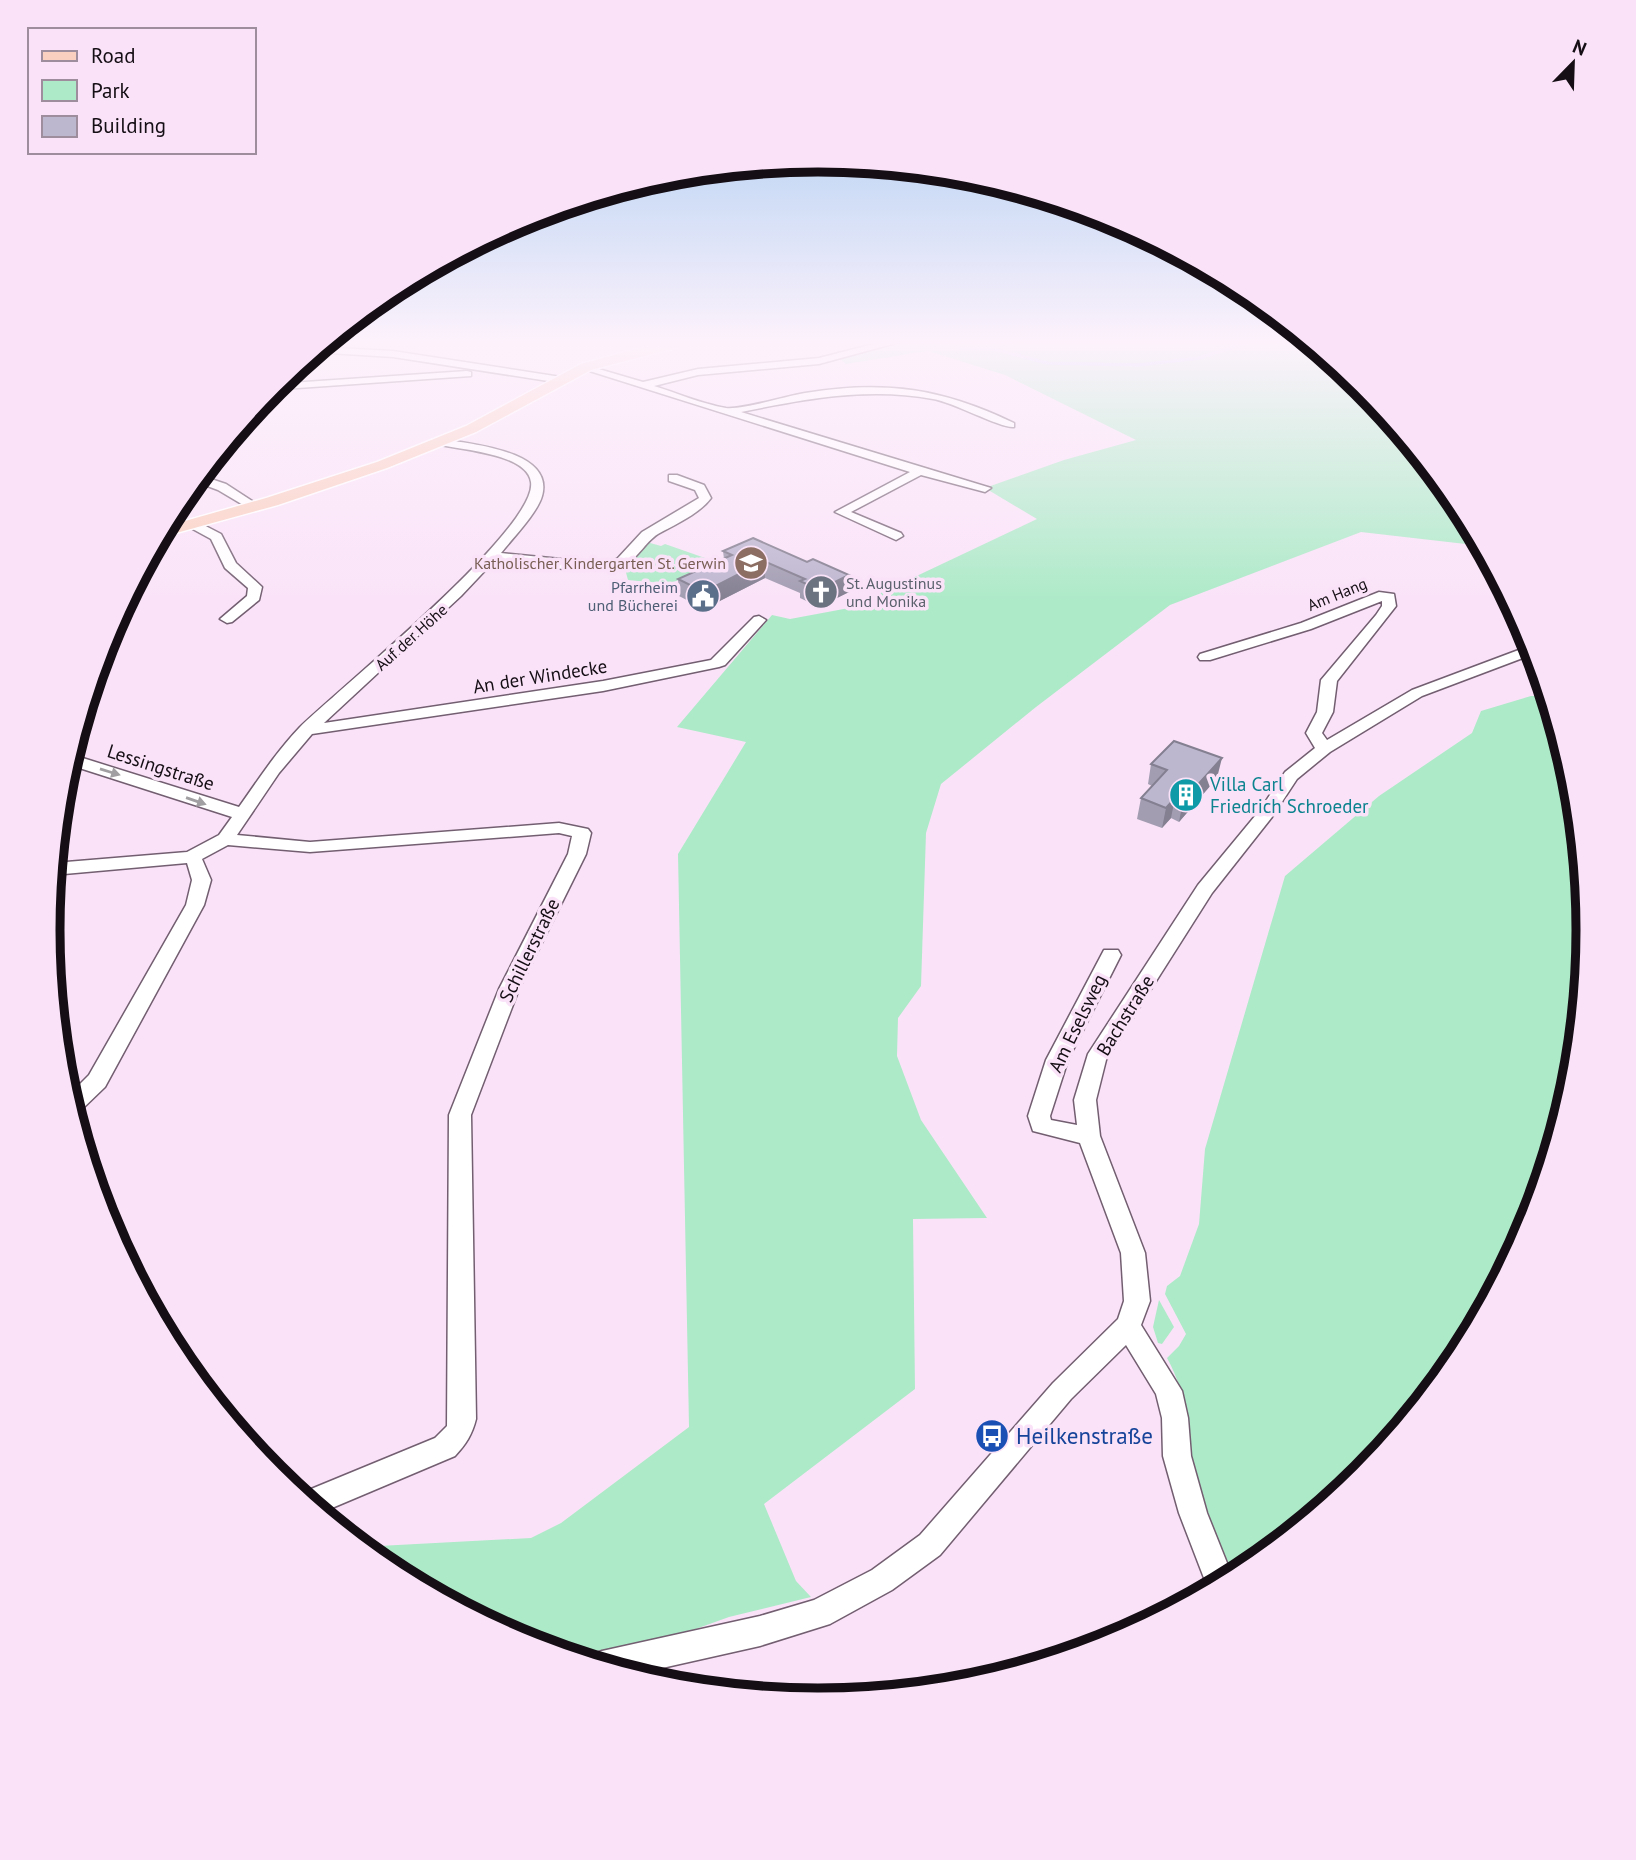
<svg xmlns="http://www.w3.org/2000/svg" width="1636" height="1860" font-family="'PT Sans',sans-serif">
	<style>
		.green { fill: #adeac8 }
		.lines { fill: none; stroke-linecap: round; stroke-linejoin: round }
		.stream { stroke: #b7d8f8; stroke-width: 3.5 }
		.minor-casing { stroke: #725e70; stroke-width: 3 }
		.major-casing { stroke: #fff; stroke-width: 3 }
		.minor { fill: #fff; fill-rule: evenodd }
		.major { fill: #fad0c0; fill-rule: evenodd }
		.wall { fill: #a39db2 }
		.shaded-wall { fill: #847f91 }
		.building { fill: #bdb6cf; stroke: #847f91; stroke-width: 2 }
		.oneway { fill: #a19fa1 }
		.labels { text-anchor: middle; stroke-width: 7; stroke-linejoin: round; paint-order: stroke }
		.far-education-label { font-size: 16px; fill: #785e54; stroke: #fae3f8; text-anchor: end }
		.far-worship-label { font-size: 16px; fill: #5b616d; stroke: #fae3f8; text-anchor: start }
		.far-service-label { font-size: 16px; fill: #4e5e75; stroke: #fae3f8; text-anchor: end }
		.far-street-label { font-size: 16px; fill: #150e15; stroke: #fae3f8 }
		.street-label { font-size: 19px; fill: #150e15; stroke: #fae3f8 }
		.culture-label { font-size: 19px; fill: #0d838f; stroke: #fae3f8; text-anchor: start }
		.near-transit-label { font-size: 23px; fill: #164399; stroke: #fae3f8; text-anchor: start }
		.rim { fill: none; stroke: #150e15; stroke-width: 9 }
	</style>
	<rect width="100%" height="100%" fill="#fae3f8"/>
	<g class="green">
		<path d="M 902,340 L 1309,340 L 1363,385 L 1459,502 L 1483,546 L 1361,532 L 1170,605 L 1036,707 L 941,784 L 926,833 L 921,986 L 898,1018 L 897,1056 L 921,1120 L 987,1218 L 913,1219 L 915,1389 L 764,1504 L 796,1581 L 811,1597 L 729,1617 L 679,1635 L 609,1650 L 559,1653 L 523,1642 L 389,1571 L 360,1547 L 531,1538 L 561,1523 L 689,1427 L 678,854 L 746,742 L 677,727 L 772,615 L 790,619 L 849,608 L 1037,519 L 985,488 L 1064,460 L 1136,440 L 1005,375 L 928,351 L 846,364 L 836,356 Z"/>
		<path d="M 643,541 L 661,546 L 665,544 L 705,558 L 701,561 L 710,565 L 670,584 L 628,580 L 624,565 Z"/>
		<path d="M 1531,696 L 1549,696 L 1574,780 L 1589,930 L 1574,1081 L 1530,1225 L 1459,1359 L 1363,1475 L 1246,1571 L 1235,1577 C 1216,1540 1202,1498 1192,1458 C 1182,1418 1189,1398 1167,1358 L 1179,1346 L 1186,1334 L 1165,1294 L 1167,1286 L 1180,1276 L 1199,1224 L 1205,1149 L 1285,876 L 1379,796 L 1472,733 L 1481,711 Z"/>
		<path d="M 1159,1300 L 1174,1327 L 1162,1344 L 1158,1343 L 1153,1327 Z"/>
	</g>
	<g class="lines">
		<path class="stream" d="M 959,348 L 994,349 L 1047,363 L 1139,365 L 1199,358 L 1255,340"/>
		<g class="minor-casing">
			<g id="minor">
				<path d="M 889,340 L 907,340 L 819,364 L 698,375 L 654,386 C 677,393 702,404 726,408 C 742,410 786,396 805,393 C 884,380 942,388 1014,423 L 1014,427 C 1002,429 953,402 933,399 C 868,387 805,399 741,412 L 991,488 L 985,492 L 921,475 L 851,512 L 901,533 L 903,536 L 896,540 L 835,512 L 910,472 L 580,368 L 585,365 L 643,382 L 698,369 L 819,358 Z"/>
				<path d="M 319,347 L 393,351 L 561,377 L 566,380 L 561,383 L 393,357 L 313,352 Z"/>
				<path d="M 467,371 L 471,372 L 471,376 L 269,390 L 275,384 Z"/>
				<path d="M 441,439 C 469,444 555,450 542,496 C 538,512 512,539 501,553 L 601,563 L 617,559 L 642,532 L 699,498 L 695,490 L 669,481 L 669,475 L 677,475 L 704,485 L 711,498 C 699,514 676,524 658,534 C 645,542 637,560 623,566 C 599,578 524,563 495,560 L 461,596 L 324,723 L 603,681 L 711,660 L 754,617 L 759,616 L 766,620 L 725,665 L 719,667 L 603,691 L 312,734 L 279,773 L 237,835 L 310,842 L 559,823 L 588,829 L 591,833 L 586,854 L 519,989 L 471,1115 L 476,1419 C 472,1435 466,1444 455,1456 L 320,1513 L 299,1494 L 435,1438 L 447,1426 L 449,1115 L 499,989 L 568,854 L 572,836 L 559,833 L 310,852 L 228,845 L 202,859 L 211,880 L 204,905 L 105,1087 L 78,1113 L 72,1115 L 67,1097 L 89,1075 L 186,905 L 192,880 L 187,863 L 53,875 L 54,863 L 187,852 L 219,835 L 232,817 L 67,764 L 70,754 L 239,807 C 258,780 277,751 300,727 C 339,689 538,528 531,482 C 527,453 459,450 437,444 L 435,442 Z"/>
				<path d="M 199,475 L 226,484 L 260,506 L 258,509 L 250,509 L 218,490 L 194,481 Z"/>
				<path d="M 194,520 L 221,534 L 236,563 L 262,587 L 259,600 L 232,622 L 227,623 L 220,619 L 247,596 L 248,588 L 225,568 L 211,539 L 189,527 L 188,524 Z"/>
				<path d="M 1379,592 L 1394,594 L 1396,606 L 1337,681 L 1333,712 L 1322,733 L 1327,740 L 1412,690 L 1529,646 L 1533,645 L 1536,653 L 1422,696 L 1330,752 L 1297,779 L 1272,817 L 1212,893 L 1106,1060 L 1096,1100 L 1100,1136 L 1145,1253 L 1150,1301 L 1141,1325 L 1182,1391 L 1188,1418 L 1191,1456 L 1207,1513 L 1233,1578 L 1209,1591 L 1179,1513 L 1163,1456 L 1162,1418 L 1156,1394 L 1126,1345 L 1071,1399 L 940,1555 L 892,1590 L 830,1624 L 760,1646 L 631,1675 L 588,1662 L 591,1655 L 602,1651 L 760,1616 L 814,1600 L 872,1570 L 920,1535 L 1053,1383 L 1118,1319 L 1124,1301 L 1121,1253 L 1080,1143 L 1033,1131 L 1028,1116 L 1046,1060 L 1104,950 L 1118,950 L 1121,955 L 1068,1060 L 1050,1116 L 1051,1120 L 1077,1125 L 1074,1100 L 1088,1054 L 1198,885 L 1260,810 L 1285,772 L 1315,748 L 1306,733 L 1317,712 L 1321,680 L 1376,615 L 1382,606 L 1382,601 L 1311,629 L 1210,660 L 1200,660 L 1198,657 L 1200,654 L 1301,623 Z"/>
			</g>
		</g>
		<g class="major-casing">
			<path id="major" d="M 679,340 L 706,340 L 591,370 L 476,432 L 387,468 L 278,505 L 158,538 L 164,527 L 266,498 L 377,462 L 466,426 L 581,364 L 628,351 Z"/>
		</g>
		<use href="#minor" class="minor"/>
		<use href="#major" class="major"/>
	</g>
	<g class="wall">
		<path d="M 753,538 L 849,592 L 819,607 L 800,598 L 800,593 L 765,578 L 704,609 L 679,596 L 678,579 L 724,559 L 723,551 Z"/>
		<path d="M 1151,764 L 1217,778 L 1179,822 L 1171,818 L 1162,828 L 1137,819 L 1141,798 L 1152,786 L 1148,784 Z"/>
	</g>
	<g class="shaded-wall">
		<path d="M 764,561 L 765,578 L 704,609 L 704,592 Z"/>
		<path d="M 849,575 L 849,592 L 819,607 L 819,590 Z"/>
		<path d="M 1222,758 L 1217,778 L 1179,822 L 1183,801 Z"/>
		<path d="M 1175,798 L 1171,818 L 1162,828 L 1166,808 Z"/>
	</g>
	<g class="building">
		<path d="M 753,538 L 807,562 L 813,559 L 849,575 L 819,590 L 800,581 L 805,579 L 764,561 L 704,592 L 678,579 L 732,555 L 723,551 Z"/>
		<path d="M 1174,741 L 1222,758 L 1183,801 L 1175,798 L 1166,808 L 1141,798 L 1167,770 L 1151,764 Z"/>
	</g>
	<defs><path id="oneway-solid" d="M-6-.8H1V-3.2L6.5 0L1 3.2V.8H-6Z" transform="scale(1.75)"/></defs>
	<g class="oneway">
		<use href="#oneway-solid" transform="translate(110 772) rotate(17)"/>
		<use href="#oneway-solid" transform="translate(196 801) rotate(19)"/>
	</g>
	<linearGradient id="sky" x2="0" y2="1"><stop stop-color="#94c2ee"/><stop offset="0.57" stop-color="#fdf2fc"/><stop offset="1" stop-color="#fdf2fc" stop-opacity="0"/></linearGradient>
	<rect width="1636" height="601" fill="url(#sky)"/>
	<defs>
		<g id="school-disc" transform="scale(1.75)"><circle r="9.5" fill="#8d6e63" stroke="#fae3f8"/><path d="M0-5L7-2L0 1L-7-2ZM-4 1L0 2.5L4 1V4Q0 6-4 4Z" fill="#fff"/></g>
		<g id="church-disc" transform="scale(1.75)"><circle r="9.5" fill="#6b7280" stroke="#fae3f8"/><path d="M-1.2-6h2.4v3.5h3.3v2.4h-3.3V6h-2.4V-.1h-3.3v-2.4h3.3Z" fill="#fff"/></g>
		<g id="civic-disc" transform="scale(1.75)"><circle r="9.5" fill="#5c6f8a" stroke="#fae3f8"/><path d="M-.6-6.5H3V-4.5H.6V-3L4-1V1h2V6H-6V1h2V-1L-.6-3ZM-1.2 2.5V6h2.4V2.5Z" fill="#fff"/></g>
		<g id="building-disc" transform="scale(1.75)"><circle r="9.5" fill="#0f9aa8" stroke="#fae3f8"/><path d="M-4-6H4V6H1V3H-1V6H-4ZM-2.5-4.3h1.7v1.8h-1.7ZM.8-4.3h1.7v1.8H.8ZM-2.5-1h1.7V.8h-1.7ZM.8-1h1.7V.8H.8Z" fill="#fff"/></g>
		<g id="bus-disc" transform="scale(1.75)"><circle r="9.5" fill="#1a4fb4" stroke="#fae3f8"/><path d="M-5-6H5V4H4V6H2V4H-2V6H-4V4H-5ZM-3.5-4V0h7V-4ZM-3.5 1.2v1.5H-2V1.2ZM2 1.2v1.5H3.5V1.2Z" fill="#fff"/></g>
	</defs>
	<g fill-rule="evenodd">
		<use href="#school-disc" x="751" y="563"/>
		<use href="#church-disc" x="821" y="592"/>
		<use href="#civic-disc" x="703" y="596"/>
		<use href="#building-disc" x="1186" y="795"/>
		<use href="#bus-disc" x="992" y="1436"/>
	</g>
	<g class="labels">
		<g class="far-education-label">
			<text x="726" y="569">Katholischer Kindergarten St. Gerwin</text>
		</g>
		<g class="far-worship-label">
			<text x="846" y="589">St. Augustinus<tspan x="846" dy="18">und Monika</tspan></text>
		</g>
		<g class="far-service-label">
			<text x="678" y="593">Pfarrheim<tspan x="678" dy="18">und Bücherei</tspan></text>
		</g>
		<g class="far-street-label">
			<text transform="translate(1337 594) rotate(-22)" y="6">Am Hang</text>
			<text transform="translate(411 637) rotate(-42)" y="6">Auf der Höhe</text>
		</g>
		<g class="street-label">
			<text transform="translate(540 676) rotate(-9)" y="7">An der Windecke</text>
			<text transform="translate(161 767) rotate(18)" y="7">Lessingstraße</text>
			<text transform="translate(529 950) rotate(-64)" y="7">Schillerstraße</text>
			<text transform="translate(1125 1015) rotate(-58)" y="7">Bachstraße</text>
			<text transform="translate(1077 1023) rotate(-64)" y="7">Am Eselsweg</text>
		</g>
		<g class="culture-label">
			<text x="1210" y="791">Villa Carl<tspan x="1210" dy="22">Friedrich Schroeder</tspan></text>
		</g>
		<g class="near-transit-label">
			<text x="1016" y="1444">Heilkenstraße</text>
		</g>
	</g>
	<path d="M0 0H1636V1860H0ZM60 930a758 758 0 1 1 1516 0a758 758 0 1 1-1516 0Z" fill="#fae3f8" fill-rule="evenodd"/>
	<path class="rim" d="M60 930a758 758 0 1 1 1516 0a758 758 0 1 1-1516 0Z"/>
	<rect x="28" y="28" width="228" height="126" fill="#fae3f8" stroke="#9e8e9d" stroke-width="2"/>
	<rect x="42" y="51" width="35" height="10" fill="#fad0c0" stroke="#9e8e9d" stroke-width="2"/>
	<text x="91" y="63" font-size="21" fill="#150e15">Road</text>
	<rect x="42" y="80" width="35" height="21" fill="#adeac8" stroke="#9e8e9d" stroke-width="2"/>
	<text x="91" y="98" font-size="21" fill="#150e15">Park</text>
	<rect x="42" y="116" width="35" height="21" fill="#bdb6cf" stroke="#9e8e9d" stroke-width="2"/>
	<text x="91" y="133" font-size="21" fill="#150e15">Building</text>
	<g transform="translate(1573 63) rotate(23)" stroke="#fae3f8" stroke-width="5" paint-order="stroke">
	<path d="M0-5L12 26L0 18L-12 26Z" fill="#150e15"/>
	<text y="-10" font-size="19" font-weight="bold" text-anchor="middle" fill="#150e15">N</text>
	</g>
</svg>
